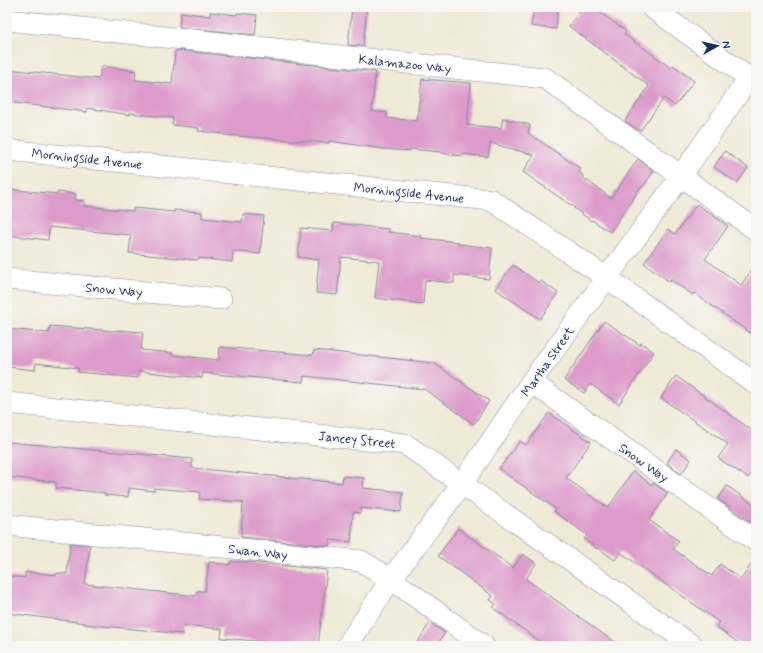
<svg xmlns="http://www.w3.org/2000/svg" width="763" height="653" font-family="Mynerve,sans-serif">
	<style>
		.building { fill: #dd9bcb }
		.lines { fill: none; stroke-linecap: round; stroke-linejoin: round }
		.minor-casing { stroke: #858c9a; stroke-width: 22 }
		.minor { stroke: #fff; stroke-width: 21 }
		.labels { text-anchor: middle; stroke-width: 3; stroke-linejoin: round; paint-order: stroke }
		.street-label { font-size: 13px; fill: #1b2f5e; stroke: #f6f6f2 }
	</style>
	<rect width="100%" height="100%" fill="#f6f6f2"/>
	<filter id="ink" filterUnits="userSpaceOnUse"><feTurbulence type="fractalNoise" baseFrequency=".025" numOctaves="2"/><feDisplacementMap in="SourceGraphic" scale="8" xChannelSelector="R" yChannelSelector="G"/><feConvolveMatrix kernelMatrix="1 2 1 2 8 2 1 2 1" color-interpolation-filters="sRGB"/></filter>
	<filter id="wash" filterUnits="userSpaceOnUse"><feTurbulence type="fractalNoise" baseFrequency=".012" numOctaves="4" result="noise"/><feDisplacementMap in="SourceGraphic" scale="16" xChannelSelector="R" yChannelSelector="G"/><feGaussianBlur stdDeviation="0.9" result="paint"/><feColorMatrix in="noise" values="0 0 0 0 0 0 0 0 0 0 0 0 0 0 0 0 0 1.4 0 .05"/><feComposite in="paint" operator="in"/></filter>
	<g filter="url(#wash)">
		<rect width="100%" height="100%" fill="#efead6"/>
		<g id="blocks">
			<g class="building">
				<path d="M 352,7 L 367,7 L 363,46 L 348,45 Z"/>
				<path d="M 534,7 L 558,7 L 556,29 L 531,26 Z"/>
				<path d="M 583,7 L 592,7 L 626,31 L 624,34 L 671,68 L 673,65 L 694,81 L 675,106 L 664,98 L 640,131 L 625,121 L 649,86 L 569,26 Z"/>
				<path d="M 181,12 L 210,16 L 210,12 L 237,15 L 237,13 L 257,15 L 255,35 L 179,27 Z"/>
				<path d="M 177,50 L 375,72 L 372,111 L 387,113 L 387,118 L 417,121 L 422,79 L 471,83 L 467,125 L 501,128 L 503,118 L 530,125 L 528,133 L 581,169 L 579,172 L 583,175 L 582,177 L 611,198 L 638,159 L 654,171 L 642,188 L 641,187 L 610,232 L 592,220 L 591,221 L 574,208 L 575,208 L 523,172 L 534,155 L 490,143 L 488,157 L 463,154 L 462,156 L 441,153 L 441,152 L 410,149 L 410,151 L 384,149 L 329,141 L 329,143 L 224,135 L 224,134 L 198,131 L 199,128 L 172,125 L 173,118 L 130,113 L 130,115 L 87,108 L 87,112 L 7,102 L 7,69 L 99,79 L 101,66 L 136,71 L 135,80 L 172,84 L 175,52 Z"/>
				<path d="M 725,151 L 748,168 L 737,183 L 714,167 Z"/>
				<path d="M 7,189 L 57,194 L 58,192 L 76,194 L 75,200 L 85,201 L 84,206 L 133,211 L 134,208 L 174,212 L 174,210 L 202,212 L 202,218 L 242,222 L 243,214 L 264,216 L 260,254 L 233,251 L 232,262 L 198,258 L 197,260 L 129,253 L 131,235 L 49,227 L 48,240 L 7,235 Z"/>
				<path d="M 697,204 L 728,226 L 705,259 L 741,285 L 756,264 L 756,337 L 694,293 L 693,295 L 671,280 L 670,282 L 644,263 L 668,229 L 675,234 Z"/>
				<path d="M 334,223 L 389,229 L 388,232 L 421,236 L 421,238 L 458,242 L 458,244 L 492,248 L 489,279 L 454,275 L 454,283 L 425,280 L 423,304 L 375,298 L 379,261 L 341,257 L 337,295 L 316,293 L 319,260 L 298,257 L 301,228 L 333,231 Z"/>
				<path d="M 513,265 L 539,283 L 541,281 L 558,293 L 540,319 L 495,289 Z"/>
				<path d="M 604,321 L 640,345 L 641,343 L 654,352 L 619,404 L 590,384 L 584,393 L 564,380 Z"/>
				<path d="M 50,326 L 115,331 L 116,330 L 143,332 L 141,350 L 172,353 L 172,355 L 219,360 L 220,347 L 313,355 L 314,350 L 434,363 L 489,401 L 474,424 L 424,389 L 304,376 L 303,382 L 203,373 L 202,378 L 139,371 L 138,378 L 78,372 L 78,368 L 36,363 L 35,370 L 7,367 L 7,329 L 49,333 Z"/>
				<path d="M 676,376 L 756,433 L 756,466 L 748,478 L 718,458 L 728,444 L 661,398 Z"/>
				<path d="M 549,413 L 591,442 L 566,478 L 608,508 L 633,471 L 652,485 L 653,483 L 668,493 L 649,520 L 679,541 L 673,549 L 712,576 L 720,564 L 741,579 L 756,558 L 756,646 L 743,646 L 716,627 L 719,622 L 620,552 L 615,560 L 598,548 L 597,549 L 584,539 L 587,535 L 554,511 L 556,509 L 499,469 L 520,441 L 526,445 Z"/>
				<path d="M 8,442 L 192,459 L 192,468 L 342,483 L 343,476 L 364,478 L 363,488 L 403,492 L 401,512 L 361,508 L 360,513 L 353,512 L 351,542 L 330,540 L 329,546 L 241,537 L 243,502 L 199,499 L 200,492 L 154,488 L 154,491 L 129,488 L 128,497 L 104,495 L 105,493 L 56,488 L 56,482 L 7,477 Z"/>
				<path d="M 676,449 L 691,460 L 681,474 L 667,463 Z"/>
				<path d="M 727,486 L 756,506 L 756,526 L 718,499 Z"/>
				<path d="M 458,528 L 513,568 L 523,554 L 536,563 L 526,579 L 620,646 L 546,646 L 493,608 L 496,604 L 490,600 L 493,596 L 438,556 Z"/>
				<path d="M 70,543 L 90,545 L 85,584 L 196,596 L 197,591 L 205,591 L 209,562 L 230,565 L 231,561 L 239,562 L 239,561 L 327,570 L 318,646 L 221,638 L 222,629 L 184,625 L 183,634 L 84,624 L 85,623 L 7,613 L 7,576 L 25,578 L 25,572 L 57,575 L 57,573 L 67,574 Z"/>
				<path d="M 430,623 L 445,633 L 436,646 L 415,646 Z"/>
			</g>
		</g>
	</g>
	<g filter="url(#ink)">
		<use href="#blocks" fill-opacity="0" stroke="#858c9a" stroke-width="1"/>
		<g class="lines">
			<g class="minor-casing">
				<g id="minor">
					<path d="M 651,7 L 756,83"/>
					<path d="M 7,20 L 545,78 L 756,230"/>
					<path d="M 7,150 L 491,200 L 607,278 L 756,384"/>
					<path d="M 7,279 L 221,299"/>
					<path d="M 531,382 L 756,541"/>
					<path d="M 7,403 L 405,444 L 693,646"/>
					<path d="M 7,525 L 361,561 L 391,579 L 484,646"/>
					<path d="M 347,646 L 391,579 L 462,484 L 531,382 L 681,176 L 749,78"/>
				</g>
			</g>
			<use href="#minor" class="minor"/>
		</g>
	</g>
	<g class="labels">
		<g class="street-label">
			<text transform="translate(405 63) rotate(6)" y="5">Kalamazoo Way</text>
			<text transform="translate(87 158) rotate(6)" y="5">Morningside Avenue</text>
			<text transform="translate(409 192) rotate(6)" y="5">Morningside Avenue</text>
			<text transform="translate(114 289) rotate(5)" y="5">Snow Way</text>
			<text transform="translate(547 361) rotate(-55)" y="5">Martha Street</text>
			<text transform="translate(357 439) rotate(6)" y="5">Jancey Street</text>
			<text transform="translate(644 462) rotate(35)" y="5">Snow Way</text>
			<text transform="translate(258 551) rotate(6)" y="5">Swan Way</text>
		</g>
	</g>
	<rect width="763" height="653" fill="none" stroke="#f6f6f2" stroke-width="24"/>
	<g transform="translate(717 46) rotate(82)" stroke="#f6f6f2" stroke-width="3" paint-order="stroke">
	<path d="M0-3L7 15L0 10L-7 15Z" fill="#1b2f5e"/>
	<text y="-6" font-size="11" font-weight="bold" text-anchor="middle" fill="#1b2f5e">N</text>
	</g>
</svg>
